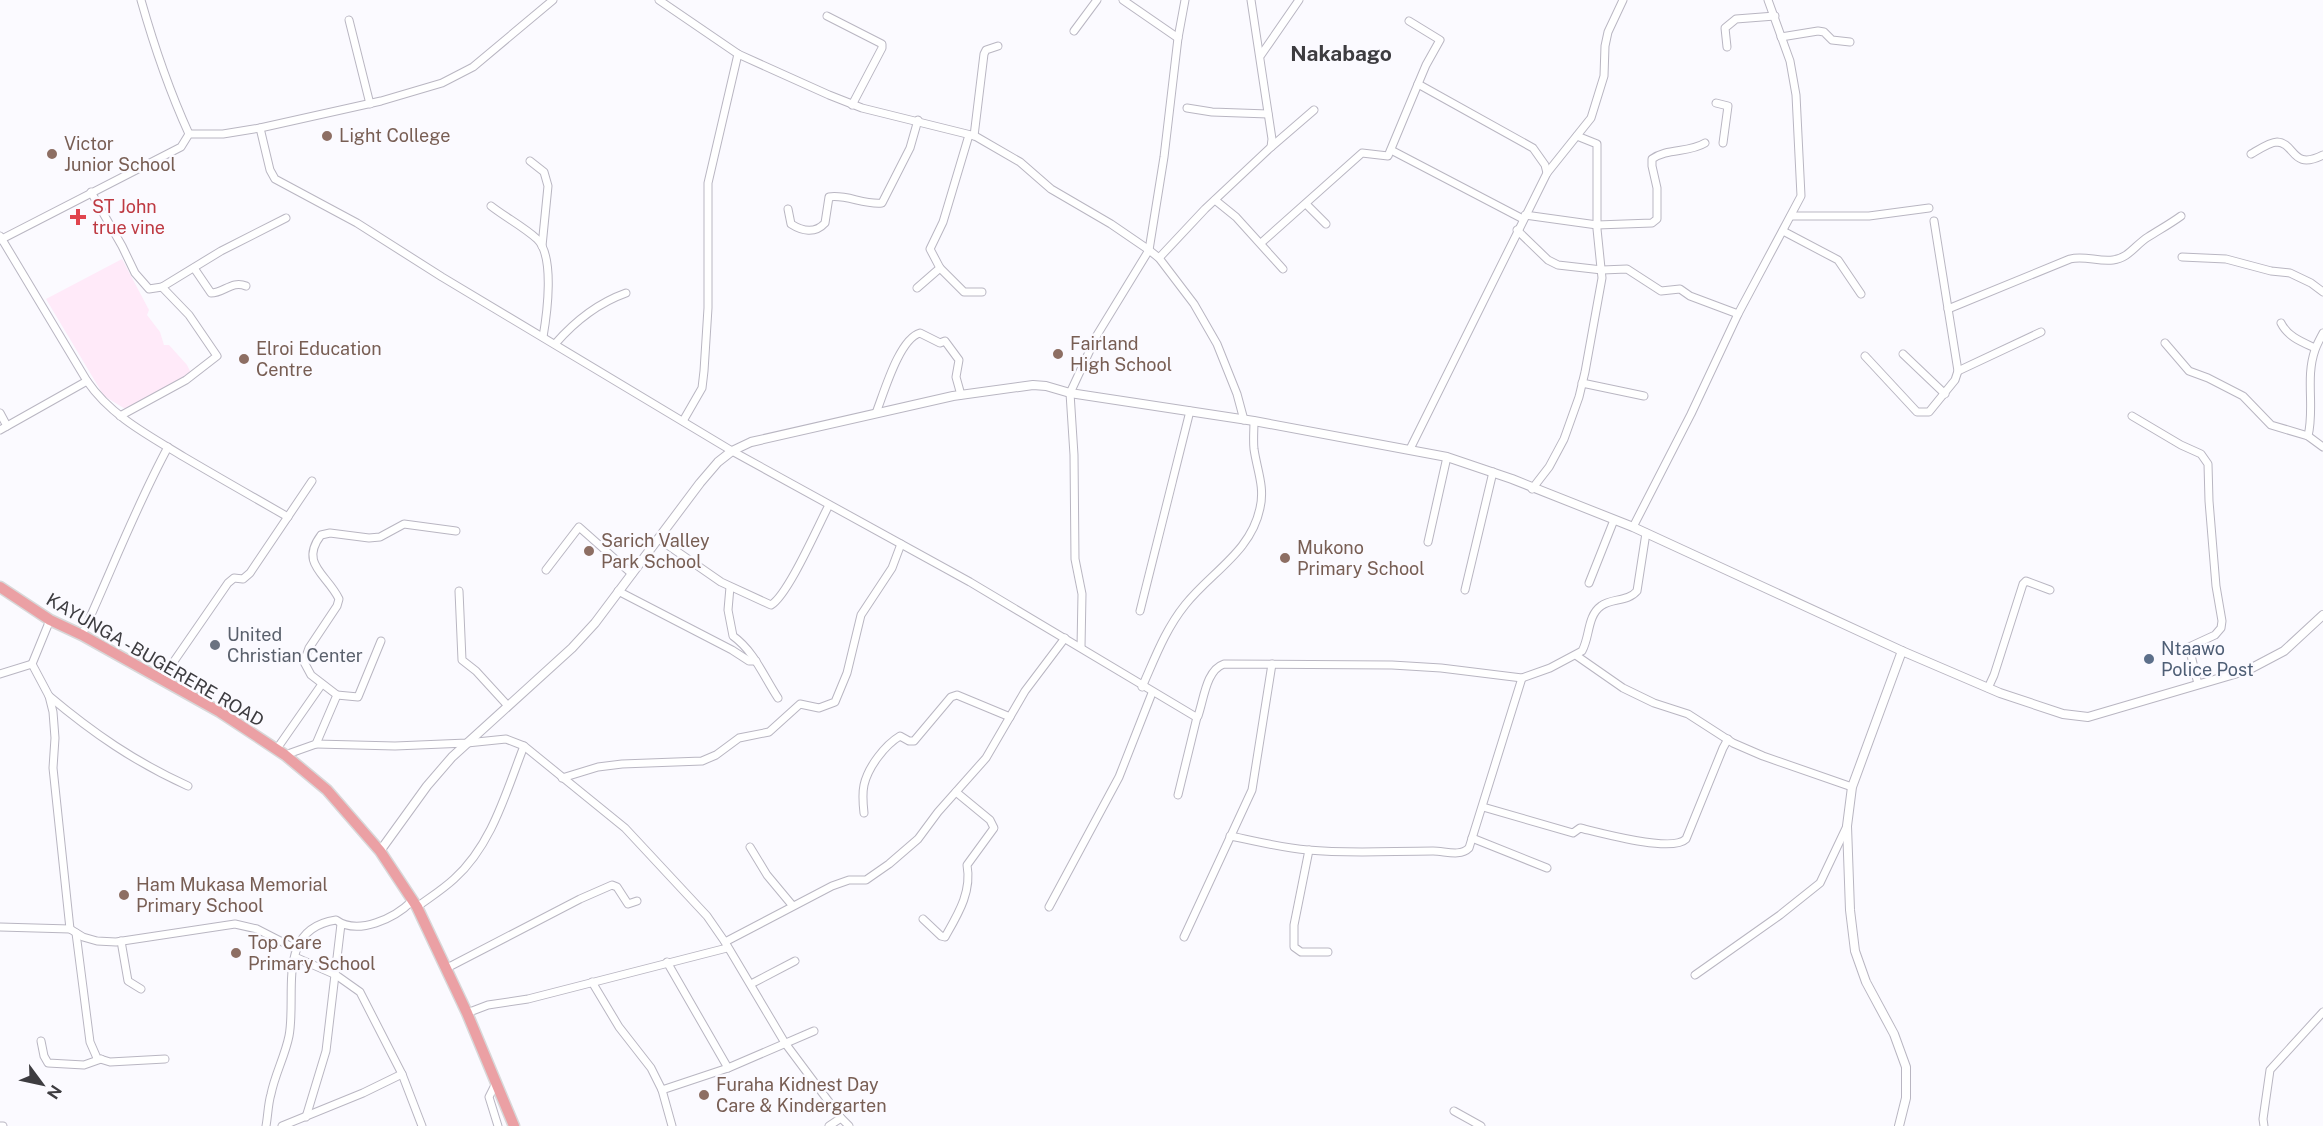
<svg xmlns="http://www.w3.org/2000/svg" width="2323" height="1126" font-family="'Public Sans',sans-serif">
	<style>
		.education { fill: #ffeaf9 }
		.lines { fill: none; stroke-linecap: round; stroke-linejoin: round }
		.minor-casing { stroke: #b9b6c2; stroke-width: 9 }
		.tertiary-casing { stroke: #b9b6c2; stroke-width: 10 }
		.primary-casing { stroke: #d8d8d9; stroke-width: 13 }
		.minor { stroke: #fff; stroke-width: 7 }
		.tertiary { stroke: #fff; stroke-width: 8 }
		.primary { stroke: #eba0a4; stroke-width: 10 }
		.education-dot { fill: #8d6e63; stroke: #fbfaff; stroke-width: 2 }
		.health-dot { fill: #e0444e; stroke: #fbfaff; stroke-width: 2 }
		.worship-dot { fill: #6b7280; stroke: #fbfaff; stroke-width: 2 }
		.service-dot { fill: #5c6f8a; stroke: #fbfaff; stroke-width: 2 }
		.labels { text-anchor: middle; stroke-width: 5; stroke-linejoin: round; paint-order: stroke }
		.education-label { font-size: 18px; fill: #785e54; stroke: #fbfaff; text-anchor: start }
		.health-label { font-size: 18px; fill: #be3a42; stroke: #fbfaff; text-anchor: start }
		.worship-label { font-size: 18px; fill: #5b616d; stroke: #fbfaff; text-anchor: start }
		.service-label { font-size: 18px; fill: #4e5e75; stroke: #fbfaff; text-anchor: start }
		.street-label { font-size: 18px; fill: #3d3c40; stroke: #fbfaff }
		.quarter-label { font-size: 21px; font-weight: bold; fill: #3d3c40; stroke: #fbfaff }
	</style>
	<rect width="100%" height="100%" fill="#fbfaff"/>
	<path class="education" d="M 122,259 L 149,310 L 147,315 L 160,332 L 164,345 L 169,345 L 187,365 L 191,373 L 186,379 L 127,410 L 104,396 L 46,299 Z"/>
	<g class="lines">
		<g class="minor-casing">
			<g id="minor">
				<path d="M 141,0 C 154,46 169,90 189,134"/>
				<path d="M 659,0 L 738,54 L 829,95 L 862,108 L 975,136 L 1020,162 L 1051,189 L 1111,224 L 1149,250 L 1159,258 L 1194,304 L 1217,344 L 1237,394 L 1244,420"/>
				<path d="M 1123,0 L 1178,38"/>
				<path d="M 827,16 L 882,44 L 882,48 L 852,105"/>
				<path d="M 349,20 L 370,104"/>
				<path d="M 1409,21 L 1440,40 L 1426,65 L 1418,84 L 1533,148 L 1545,165 L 1547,173"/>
				<path d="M 1074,31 L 1097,0"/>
				<path d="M 1781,37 L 1818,31 L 1824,32 L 1832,40 L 1850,42"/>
				<path d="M 1727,47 L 1725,28 L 1736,19 L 1775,16"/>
				<path d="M 1261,55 L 1299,0"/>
				<path d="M 1716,103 L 1728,106 L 1723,143"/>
				<path d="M 1187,108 L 1212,112 L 1268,114"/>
				<path d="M 260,128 L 270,170 L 275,179 L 357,223 L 442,277 L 732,451 L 970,582 L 1196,717 L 1198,716 C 1204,699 1206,670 1224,664 L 1392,665 L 1441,668 L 1522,678 L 1550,668 L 1582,651 C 1590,637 1587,616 1601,606 C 1611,598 1628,602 1637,591 L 1646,533"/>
				<path d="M 974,136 L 984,54 L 986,50 L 998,46"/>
				<path d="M 1271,147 L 1314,110"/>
				<path d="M 1391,150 L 1523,219"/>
				<path d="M 2251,154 C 2258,150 2270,142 2277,142 C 2296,143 2291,171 2323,155"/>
				<path d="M 530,161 L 544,172 L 548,186 L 542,246"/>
				<path d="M 91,192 L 122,246 L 135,273 L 149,289 L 162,287 L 221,251 L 286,218"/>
				<path d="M 1215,200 L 1236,217 L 1283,269"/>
				<path d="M 1306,204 L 1326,224"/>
				<path d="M 491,206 C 505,217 524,227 537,239 C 555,256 547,314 543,337"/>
				<path d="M 788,209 L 791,224 C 802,231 815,234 825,223 L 829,197 C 846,194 864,205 882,203 L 910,148 L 918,120"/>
				<path d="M 1525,215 L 1597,225 L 1652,223 L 1657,219 L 1657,188 L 1652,166 L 1652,159 C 1667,148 1689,153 1705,143"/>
				<path d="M 1791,216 L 1869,216 L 1929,208"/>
				<path d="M 1517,230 L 1548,260 L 1558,265 L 1602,270 L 1627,269 L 1661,291 L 1680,289 L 1690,296 L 1738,314"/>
				<path d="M 1783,231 L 1838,260 L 1861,294"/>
				<path d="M 0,236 L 87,381 C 111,416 148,435 184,457 C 218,477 253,497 288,517"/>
				<path d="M 0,240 L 181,147 L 189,134 L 223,134 L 260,128 L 381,101 L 442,83 L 473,67 L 553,0"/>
				<path d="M 1261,243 L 1362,153 L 1388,156 L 1418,84"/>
				<path d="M 2182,257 L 2226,259 L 2271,271 L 2290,273 L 2311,283 L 2323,292"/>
				<path d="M 1159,258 L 1205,209 L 1271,147 L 1272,139 L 1251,0"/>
				<path d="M 194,268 L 211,293 C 224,293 232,280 246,286"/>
				<path d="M 940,268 L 964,292 L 982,292"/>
				<path d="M 917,288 L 940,268 L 930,249 L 943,222 L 969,135"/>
				<path d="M 1948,309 L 2070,259 C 2084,255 2098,262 2113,260 C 2129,258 2135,245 2148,237 C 2159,230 2170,224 2181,216"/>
				<path d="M 2281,323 C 2288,337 2302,342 2315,348"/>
				<path d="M 2165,343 L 2189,371 L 2208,378 L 2243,396 L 2271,425 L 2308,436 L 2323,447"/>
				<path d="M 555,344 C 575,321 598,303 626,293"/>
				<path d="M 1903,354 L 1945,394"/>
				<path d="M 1865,356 L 1917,412 L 1929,412 L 1955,380 L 1958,371 L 1934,221"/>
				<path d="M 1958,371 L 2041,332"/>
				<path d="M 1582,383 L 1644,396"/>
				<path d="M 0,413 L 7,426"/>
				<path d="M 876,413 C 884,393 899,339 920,333 L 940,343 L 945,341 L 959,360 L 956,377 L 961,395"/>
				<path d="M 120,416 L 186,380 L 217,356 L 189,315 L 162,287"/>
				<path d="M 2132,416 L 2181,445 L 2201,454 L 2208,464 L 2209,501 L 2216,586 L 2222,621 L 2221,628 L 2215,635 L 2189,647 L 2198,684"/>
				<path d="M 683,421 L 702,388 L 704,371 L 708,308 L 708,183 L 738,54"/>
				<path d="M 0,430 L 87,381"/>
				<path d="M 2308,436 C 2315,408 2305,378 2315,350 C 2317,344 2320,339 2323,333"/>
				<path d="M 1410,449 L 1547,173 L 1591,118 L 1604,76 L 1605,46 L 1608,32 L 1623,0"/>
				<path d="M 1532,489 L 1549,467 L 1564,439 L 1579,397 L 1585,372 L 1602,278 L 1597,229 L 1597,144 L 1577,136"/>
				<path d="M 1633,527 L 1691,414 L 1738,314 L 1801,196 L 1796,95 L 1790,61 L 1768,0"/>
				<path d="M 659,539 L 721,582 L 771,605 C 788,595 818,526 829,505"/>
				<path d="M 1428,542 L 1447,457"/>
				<path d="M 546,570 L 579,527 L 632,574"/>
				<path d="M 1589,583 L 1614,520"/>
				<path d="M 730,587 L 728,610 L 733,636 C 754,651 764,677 778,698"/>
				<path d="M 1465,590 L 1493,472"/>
				<path d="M 459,591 L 462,660 L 476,671 L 508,706"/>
				<path d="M 618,591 L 732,650 L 749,661 L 756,661"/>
				<path d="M 1140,611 L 1190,411"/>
				<path d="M 50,620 L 32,664 L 49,696 L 53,712 L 55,738 L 53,768 L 70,929"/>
				<path d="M 82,635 C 111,572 135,508 168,447"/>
				<path d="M 1081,647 L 1082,594 L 1075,559 L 1074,455 L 1070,393 L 1097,335 L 1149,250 L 1164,157 L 1178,38 L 1185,0"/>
				<path d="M 1577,656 L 1623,688 L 1654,703 L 1688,714 L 1733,743 L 1763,756 L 1852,787"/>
				<path d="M 0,674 L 32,664"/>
				<path d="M 161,680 L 228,583 L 234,578 L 243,579 L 250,573 L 312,481"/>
				<path d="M 1142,687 C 1155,658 1165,630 1185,605 C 1211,572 1251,552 1260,508 C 1265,487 1257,470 1254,449 C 1253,440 1254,430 1254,421"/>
				<path d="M 1988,688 L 1994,675 L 2023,584 L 2026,581 L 2050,590"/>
				<path d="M 337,695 L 358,697 L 381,641"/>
				<path d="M 49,696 C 93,733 135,762 188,786"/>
				<path d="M 316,744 L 395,746 L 467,743 L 506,739 L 524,746 L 625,828 L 707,916 L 725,942 L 785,1043 L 841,1118 L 849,1126"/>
				<path d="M 276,750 L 322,684"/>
				<path d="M 285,755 L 316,744 L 337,695 L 311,675 L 304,662 L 309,648 L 337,606 L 339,599 C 327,574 299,564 321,535 L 330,533 L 369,538 L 380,537 L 404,524 L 456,531"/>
				<path d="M 562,778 L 598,767 L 622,764 L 702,761 L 716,755 L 739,738 L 769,732 L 800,704 L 819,708 L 835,702 L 847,673 L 861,615 L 892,568 L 901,544"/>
				<path d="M 1178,795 L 1197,717"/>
				<path d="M 1483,807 L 1573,833 L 1580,828 C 1601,833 1672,853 1686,839 L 1723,748 L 1728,739"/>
				<path d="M 864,813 C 863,804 862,794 864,785 C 868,767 885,745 900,736 L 909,741 L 914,741 L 951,697 L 957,695 L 1010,717"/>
				<path d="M 1230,836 C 1256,841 1282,848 1308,850 C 1350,854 1391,851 1433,851 C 1445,851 1460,857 1469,848 L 1522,678"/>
				<path d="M 1472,838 L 1547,868"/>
				<path d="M 750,847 L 767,875 L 792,905"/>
				<path d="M 1309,850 L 1294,925 L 1294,947 L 1301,952 L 1328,952"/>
				<path d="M 417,907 C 429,898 442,890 454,879 C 492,845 506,792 524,746"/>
				<path d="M 1049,907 L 1119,777 L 1152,693"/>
				<path d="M 923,919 L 941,936 L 945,937 C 958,914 972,892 967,865 L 994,828 L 990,820 L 956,792"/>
				<path d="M 0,927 L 70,929 L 83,937 L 97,941 L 116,942 L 235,924 L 257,929 L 296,949"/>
				<path d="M 76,933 L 90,1042 L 97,1058 L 110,1062 L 165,1059"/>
				<path d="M 1184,937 L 1252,790 L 1272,664"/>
				<path d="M 121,941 L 128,981 L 141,989"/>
				<path d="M 725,942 L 832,886 L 849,880 L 866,880 L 889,864 L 918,839 L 938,812 L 986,758 L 1025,691 L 1065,638"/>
				<path d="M 295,957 L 336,975 L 360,992 L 402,1074 L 422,1126"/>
				<path d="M 667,962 L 728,1068"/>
				<path d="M 447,968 L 580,899 L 612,885 L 617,887 L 628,904 L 637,901"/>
				<path d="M 1695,975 L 1780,915 L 1820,883 L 1847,826"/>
				<path d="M 592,982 L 619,1027 L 651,1068 L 662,1090 L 728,1068 L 814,1031"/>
				<path d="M 751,984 L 795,961"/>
				<path d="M 467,1013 L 488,1005 L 528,999 L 727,948"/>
				<path d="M 41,1041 L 44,1056 L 48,1063 L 84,1065 L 101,1059"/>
				<path d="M 496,1083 L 489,1097 L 498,1126"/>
				<path d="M 662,1090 L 672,1126"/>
				<path d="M 1454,1111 L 1481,1126"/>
				<path d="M 306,1117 L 326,1051 L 341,924"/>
				<path d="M 0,1126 L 3,1126"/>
				<path d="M 266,1126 C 268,1115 268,1104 271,1094 C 275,1074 285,1056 289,1036 C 297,995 275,929 336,920 C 358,936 395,918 412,901"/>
				<path d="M 282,1126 L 363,1093 L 402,1074"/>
				<path d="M 829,1126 L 841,1118"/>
				<path d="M 2264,1126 L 2263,1119 L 2270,1070 L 2323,1012"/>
			</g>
		</g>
		<g class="tertiary-casing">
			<g id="tertiary">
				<path d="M 380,851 L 427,786 L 452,757 L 572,648 L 595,623 L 700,483 L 718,462 L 732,451 L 751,442 L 953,396 L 1033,385 L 1046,386 L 1070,393 L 1254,421 L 1447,457 L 1512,479 L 1633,527 L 1902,651 L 2000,693 L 2063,714 L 2088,717 L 2248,670 L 2284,651 L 2323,615"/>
				<path d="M 1899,1126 L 1906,1098 L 1906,1067 L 1894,1034 L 1866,982 L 1855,951 L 1850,910 L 1847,826 L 1852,787 L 1902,651"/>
			</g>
		</g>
		<g class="primary-casing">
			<path id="primary" d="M 0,587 L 50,620 L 82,635 L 220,712 L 285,755 L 327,790 L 380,851 L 417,907 L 467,1013 L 514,1126"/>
		</g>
		<use href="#minor" class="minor"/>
		<use href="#tertiary" class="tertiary"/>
		<use href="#primary" class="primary"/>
	</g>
	<g class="education-dot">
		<circle cx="327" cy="136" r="6"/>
		<circle cx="52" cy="154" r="6"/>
		<circle cx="1058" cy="354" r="6"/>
		<circle cx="244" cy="359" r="6"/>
		<circle cx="589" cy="551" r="6"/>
		<circle cx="1285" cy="558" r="6"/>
		<circle cx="124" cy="895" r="6"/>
		<circle cx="236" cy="953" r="6"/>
		<circle cx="704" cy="1095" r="6"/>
	</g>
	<path class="health-dot" d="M75 208h6v6h6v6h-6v6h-6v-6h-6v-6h6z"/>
	<circle class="worship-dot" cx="215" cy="645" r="6"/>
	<circle class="service-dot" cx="2149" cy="659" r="6"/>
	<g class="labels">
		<g class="education-label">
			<text x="339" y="142">Light College</text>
			<text x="64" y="150">Victor<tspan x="64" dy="21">Junior School</tspan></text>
			<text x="1070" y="350">Fairland<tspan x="1070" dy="21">High School</tspan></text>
			<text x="256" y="355">Elroi Education<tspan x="256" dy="21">Centre</tspan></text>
			<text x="601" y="547">Sarich Valley<tspan x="601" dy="21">Park School</tspan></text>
			<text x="1297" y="554">Mukono<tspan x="1297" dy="21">Primary School</tspan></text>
			<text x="136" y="891">Ham Mukasa Memorial<tspan x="136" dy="21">Primary School</tspan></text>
			<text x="248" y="949">Top Care<tspan x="248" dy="21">Primary School</tspan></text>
			<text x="716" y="1091">Furaha Kidnest Day<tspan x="716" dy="21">Care &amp; Kindergarten</tspan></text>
		</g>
		<g class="health-label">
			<text x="92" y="213">ST John<tspan x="92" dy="21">true vine</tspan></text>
		</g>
		<g class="worship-label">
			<text x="227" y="641">United<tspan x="227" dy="21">Christian Center</tspan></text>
		</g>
		<g class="service-label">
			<text x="2161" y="655">Ntaawo<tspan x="2161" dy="21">Police Post</tspan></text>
		</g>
		<g class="street-label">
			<text transform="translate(155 660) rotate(30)" y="6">KAYUNGA - BUGERERE ROAD</text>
		</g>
		<g class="quarter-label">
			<text x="1341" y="61">Nakabago</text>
		</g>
	</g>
	<g transform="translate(42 1084) rotate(123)" stroke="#fbfaff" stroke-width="4.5" paint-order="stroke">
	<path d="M0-4.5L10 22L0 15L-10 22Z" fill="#3d3c40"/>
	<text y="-9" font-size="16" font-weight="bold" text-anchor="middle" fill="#3d3c40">N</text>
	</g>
</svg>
